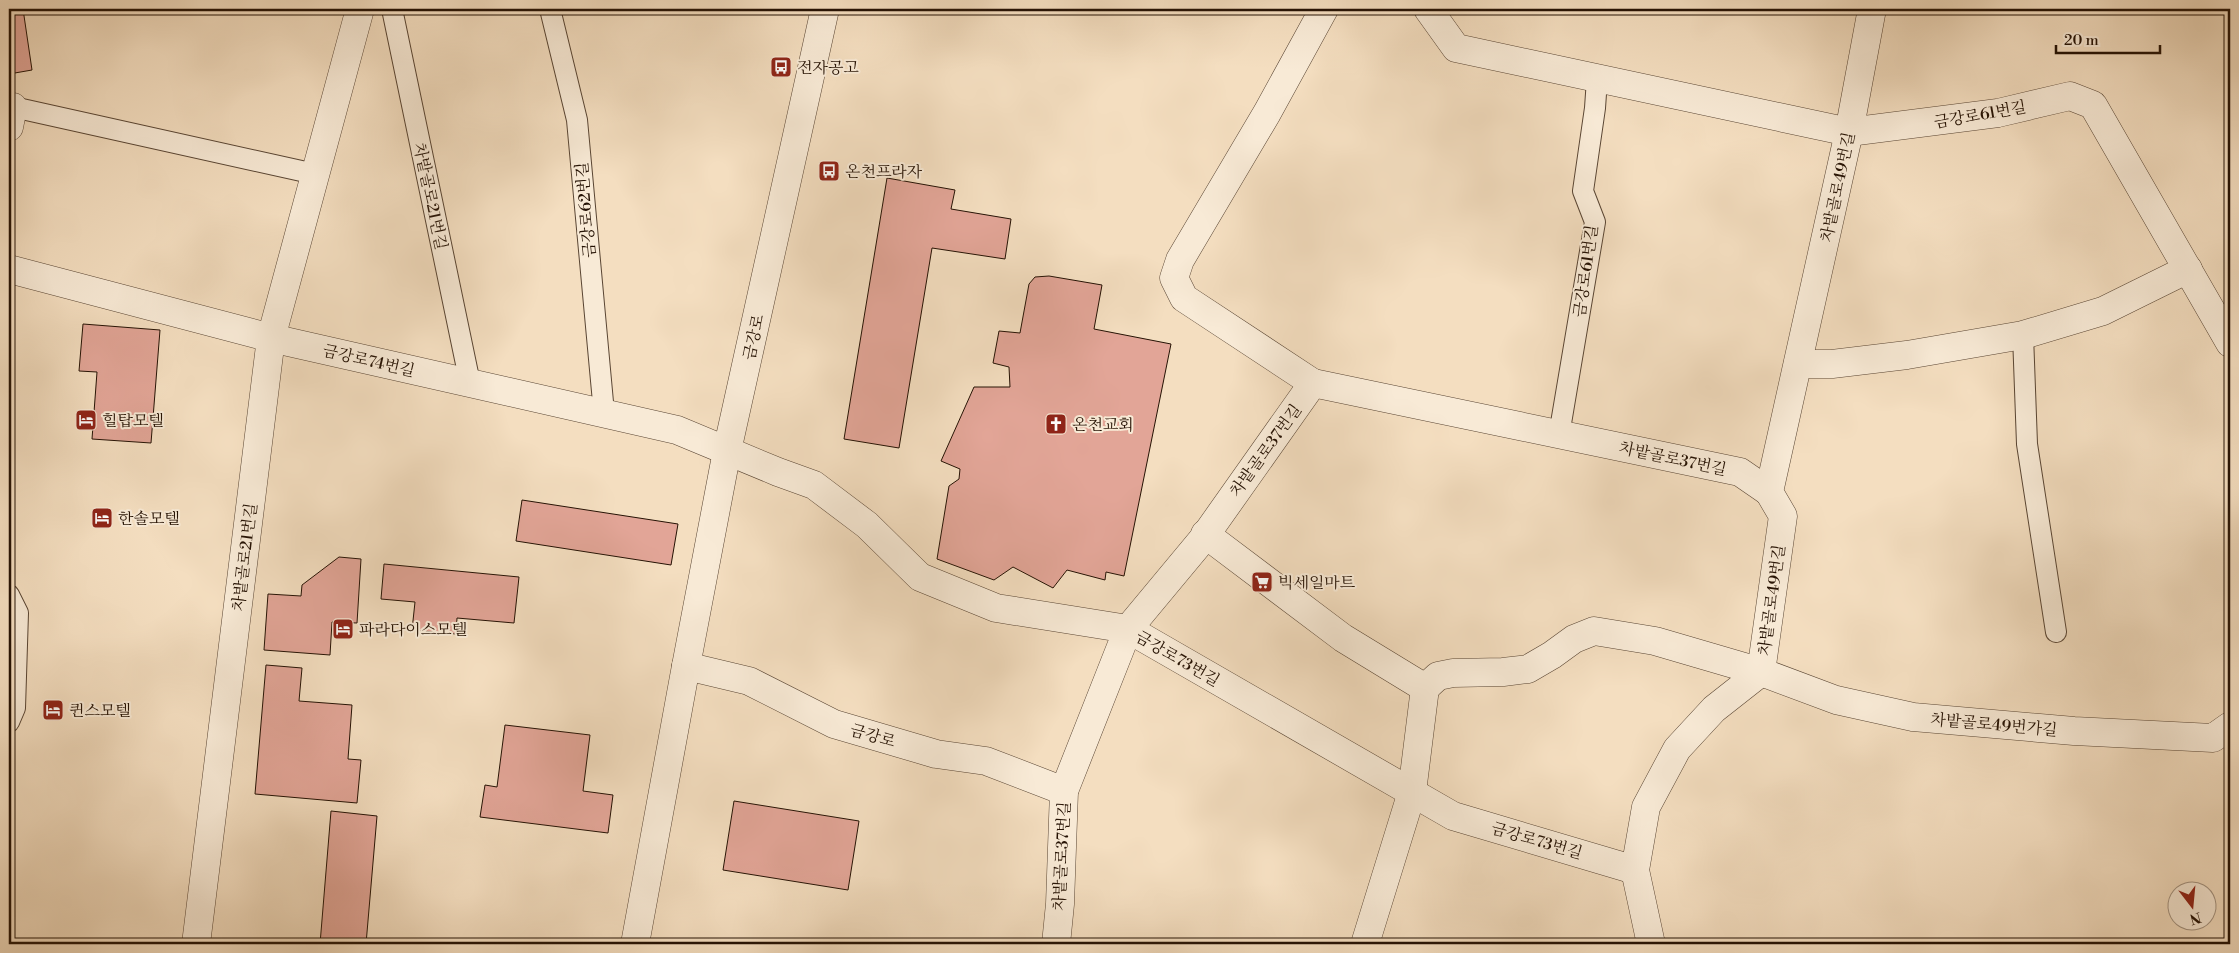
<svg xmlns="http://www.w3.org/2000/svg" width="2239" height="953" font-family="'Libre Bodoni','Noto Serif KR',serif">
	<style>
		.building { fill: #e2a597; stroke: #251204 }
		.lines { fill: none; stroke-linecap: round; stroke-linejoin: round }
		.service-casing { stroke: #594533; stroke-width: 22 }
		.minor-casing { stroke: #594533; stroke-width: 29 }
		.tertiary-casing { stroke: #594533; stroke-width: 29 }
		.service { stroke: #f8ead6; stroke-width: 20 }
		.minor { stroke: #f8ead6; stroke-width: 28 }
		.tertiary { stroke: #f8ead6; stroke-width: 28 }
		.labels { text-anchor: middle; stroke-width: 4; stroke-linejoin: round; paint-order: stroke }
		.poi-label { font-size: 16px; fill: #251204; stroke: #f8ead6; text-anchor: start }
		.street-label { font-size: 16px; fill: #251204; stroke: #f8ead6 }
	</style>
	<rect width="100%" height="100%" fill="#f4dec0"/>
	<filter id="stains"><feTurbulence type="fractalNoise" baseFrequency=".004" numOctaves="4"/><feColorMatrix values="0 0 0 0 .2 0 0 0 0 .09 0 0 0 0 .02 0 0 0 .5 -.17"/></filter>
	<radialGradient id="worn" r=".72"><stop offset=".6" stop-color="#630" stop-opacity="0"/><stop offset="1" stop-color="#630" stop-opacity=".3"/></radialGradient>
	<g class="building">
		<path d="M 9,9 L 23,9 L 32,70 L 9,74 Z"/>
		<path d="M 887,178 L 955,190 L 951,209 L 1011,219 L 1005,259 L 932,248 L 899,448 L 844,439 Z"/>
		<path d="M 1049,276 L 1102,285 L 1094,329 L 1171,344 L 1124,576 L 1106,572 L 1105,580 L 1067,570 L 1053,588 L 1013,567 L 994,580 L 937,559 L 949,486 L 959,479 L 960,469 L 941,461 L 974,387 L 1010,387 L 1009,367 L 993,363 L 999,331 L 1020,333 L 1029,284 L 1035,277 Z"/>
		<path d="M 83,324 L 160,330 L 151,443 L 92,439 L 97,372 L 79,371 Z"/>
		<path d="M 522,500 L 678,524 L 671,565 L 516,541 Z"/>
		<path d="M 339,557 L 361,559 L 357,623 L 332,622 L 330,655 L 264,650 L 268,594 L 301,596 L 302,585 Z"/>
		<path d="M 384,564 L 519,577 L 514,623 L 457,618 L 456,634 L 412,630 L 415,602 L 381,599 Z"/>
		<path d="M 266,665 L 302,668 L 299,701 L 352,705 L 348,759 L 361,760 L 357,803 L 255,794 Z"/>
		<path d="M 505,725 L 590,735 L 583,791 L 613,795 L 608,833 L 480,817 L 485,785 L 497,787 Z"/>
		<path d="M 734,801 L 859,821 L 848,890 L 723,870 Z"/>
		<path d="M 331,811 L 377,816 L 366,944 L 320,944 Z"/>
	</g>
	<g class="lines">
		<g class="service-casing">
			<g id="service">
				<path d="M 392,9 L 470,383"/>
				<path d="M 550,9 L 577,120 L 604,413"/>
				<path d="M 13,107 L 315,174"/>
				<path d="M 2023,335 L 2027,444 L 2056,632"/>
				<path d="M 1559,435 L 1595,222 L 1583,191 L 1595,108 L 1597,79"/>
				<path d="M 9,595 L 18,613 L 15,708 L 9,722"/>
			</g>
		</g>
		<g class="minor-casing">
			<g id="minor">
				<path d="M 1428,9 L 1456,48 L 1849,132 L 1998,113 L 2070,96 L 2093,105 L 2230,343"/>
				<path d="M 9,127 L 13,107"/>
				<path d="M 9,269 L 271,338 L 677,430 L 778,472 L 814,485 L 867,525 L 920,577 L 996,608 L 1128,629 L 1453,816 L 1635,870"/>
				<path d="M 1798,364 L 1832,364 L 1907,355 L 2023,335 L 2103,311 L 2188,269"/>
				<path d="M 1313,383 L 1184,298 L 1174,278 L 1180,260 L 1267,113 L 1324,9"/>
				<path d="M 1205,534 L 1343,638 L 1425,688 L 1412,792 L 1365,944"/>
				<path d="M 686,666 L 749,681 L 834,724 L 936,754 L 986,761 L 1064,791"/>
				<path d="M 1425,688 L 1438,676 L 1453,673 L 1503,672 L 1528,669 L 1552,655 L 1574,639 L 1594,631 L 1655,641 L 1761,672 L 1836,700 L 1913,717 L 2074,731 L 2213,738 L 2230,726"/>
				<path d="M 196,944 L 271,338 L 360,9"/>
				<path d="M 1056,944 L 1060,904 L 1064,791 L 1128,629 L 1202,540 L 1313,383 L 1740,472 L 1769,492"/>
				<path d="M 1651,944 L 1635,870 L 1646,807 L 1677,749 L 1714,709 L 1761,672 L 1783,516 L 1769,492 L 1849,132 L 1872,9"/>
			</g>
		</g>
		<g class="tertiary-casing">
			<path id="tertiary" d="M 635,944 L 686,666 L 727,451 L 825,9"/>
		</g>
		<use href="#service" class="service"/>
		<use href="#minor" class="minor"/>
		<use href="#tertiary" class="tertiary"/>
	</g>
	<defs>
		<g id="bus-square" transform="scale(1.125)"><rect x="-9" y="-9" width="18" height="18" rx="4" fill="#8f2418" stroke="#f8ead6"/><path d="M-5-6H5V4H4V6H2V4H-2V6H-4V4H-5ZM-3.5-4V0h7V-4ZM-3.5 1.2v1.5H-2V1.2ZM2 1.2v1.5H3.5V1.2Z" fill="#fff"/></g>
		<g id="hotel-square" transform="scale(1.125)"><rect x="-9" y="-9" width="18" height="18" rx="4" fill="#8f2418" stroke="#f8ead6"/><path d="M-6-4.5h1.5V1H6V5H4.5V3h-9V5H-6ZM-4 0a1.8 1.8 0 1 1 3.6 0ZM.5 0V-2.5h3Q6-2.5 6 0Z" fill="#fff"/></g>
		<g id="church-square" transform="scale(1.125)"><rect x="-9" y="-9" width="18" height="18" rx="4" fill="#8f2418" stroke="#f8ead6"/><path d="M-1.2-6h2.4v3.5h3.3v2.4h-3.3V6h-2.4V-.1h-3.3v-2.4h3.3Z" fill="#fff"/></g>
		<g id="supermarket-square" transform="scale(1.125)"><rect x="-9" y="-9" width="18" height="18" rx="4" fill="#8f2418" stroke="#f8ead6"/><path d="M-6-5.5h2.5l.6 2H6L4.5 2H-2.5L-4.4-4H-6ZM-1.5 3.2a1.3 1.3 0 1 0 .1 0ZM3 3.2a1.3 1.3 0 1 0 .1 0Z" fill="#fff"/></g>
	</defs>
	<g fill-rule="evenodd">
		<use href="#bus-square" x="781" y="67"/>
		<use href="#bus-square" x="829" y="171"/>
		<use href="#hotel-square" x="86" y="420"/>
		<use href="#church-square" x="1056" y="424"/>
		<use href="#hotel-square" x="102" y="518"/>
		<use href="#supermarket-square" x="1262" y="582"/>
		<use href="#hotel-square" x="343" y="629"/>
		<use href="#hotel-square" x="53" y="710"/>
	</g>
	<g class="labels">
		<g class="poi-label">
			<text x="797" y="73">전자공고</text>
			<text x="845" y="177">온천프라자</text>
			<text x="102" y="426">힐탑모텔</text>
			<text x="1072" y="430">온천교회</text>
			<text x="118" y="524">한솔모텔</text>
			<text x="1278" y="588">빅세일마트</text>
			<text x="359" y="635">파라다이스모텔</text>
			<text x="69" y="716">퀸스모텔</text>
		</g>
		<g class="street-label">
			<text transform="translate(1980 114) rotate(-10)" y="6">금강로61번길</text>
			<text transform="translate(1837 187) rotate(-78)" y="6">차밭골로49번길</text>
			<text transform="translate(431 196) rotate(78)" y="6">차밭골로21번길</text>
			<text transform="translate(585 210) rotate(-95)" y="6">금강로62번길</text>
			<text transform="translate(1585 271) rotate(-82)" y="6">금강로61번길</text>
			<text transform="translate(753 337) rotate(-78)" y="6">금강로</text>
			<text transform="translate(369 360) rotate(13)" y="6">금강로74번길</text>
			<text transform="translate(1265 450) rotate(-54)" y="6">차밭골로37번길</text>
			<text transform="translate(1673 458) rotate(12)" y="6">차밭골로37번길</text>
			<text transform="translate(244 557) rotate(-83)" y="6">차밭골로21번길</text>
			<text transform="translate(1771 600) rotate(-82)" y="6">차밭골로49번길</text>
			<text transform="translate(1178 658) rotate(30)" y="6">금강로73번길</text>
			<text transform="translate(1994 724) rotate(5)" y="6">차밭골로49번가길</text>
			<text transform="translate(873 735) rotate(16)" y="6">금강로</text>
			<text transform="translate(1537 840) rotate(16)" y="6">금강로73번길</text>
			<text transform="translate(1061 856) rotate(-87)" y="6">차밭골로37번길</text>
		</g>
	</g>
	<rect width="2239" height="953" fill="none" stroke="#f4dec0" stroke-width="30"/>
	<rect x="10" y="10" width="2219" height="933" fill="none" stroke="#251204" stroke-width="2.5"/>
	<rect x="15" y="15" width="2209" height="923" fill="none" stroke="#251204"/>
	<g transform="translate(2192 906) rotate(164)"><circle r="24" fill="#f8ead6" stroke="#a49482"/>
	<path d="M0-4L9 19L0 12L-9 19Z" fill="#8f2418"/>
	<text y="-8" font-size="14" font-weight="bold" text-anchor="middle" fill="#251204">N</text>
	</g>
	<path d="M2056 45v8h104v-8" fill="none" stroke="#251204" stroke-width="2.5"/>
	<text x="2064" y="45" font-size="15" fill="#251204" stroke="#f8ead6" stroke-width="4" paint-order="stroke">20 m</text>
	<rect width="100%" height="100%" filter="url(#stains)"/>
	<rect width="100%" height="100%" fill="url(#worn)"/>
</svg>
